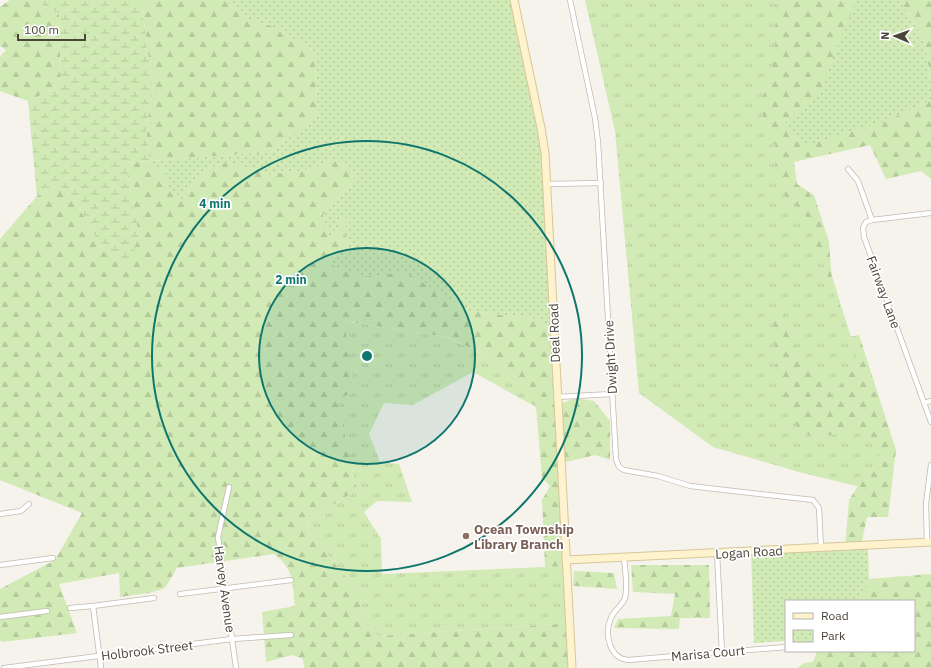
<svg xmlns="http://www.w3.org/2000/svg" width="931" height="668" font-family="'IBM Plex Sans',sans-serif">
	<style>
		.grass { fill: url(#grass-tufts) }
		.forest { fill: url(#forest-firs) }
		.wetland { fill: url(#wetland-marsh) }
		.park { fill: url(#park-dots) }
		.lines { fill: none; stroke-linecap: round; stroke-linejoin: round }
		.street-casing { stroke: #c2bbae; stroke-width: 6 }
		.secondary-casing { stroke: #d6c79b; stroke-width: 9 }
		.street { stroke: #fff; stroke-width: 4.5 }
		.secondary { stroke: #fff3cd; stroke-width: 7 }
		.ring { fill: none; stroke: #0f766e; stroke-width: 2 }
		.education-dot { fill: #8d6e63; stroke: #fff; stroke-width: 1.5 }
		.labels { text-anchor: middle; stroke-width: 3.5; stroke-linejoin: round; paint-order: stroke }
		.street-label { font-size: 13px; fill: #4b4439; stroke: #fff }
		.education-label { font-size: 13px; font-weight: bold; fill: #785e54; stroke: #fff; text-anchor: start }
		.centre { fill: #0f766e; stroke: #fff; stroke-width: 2 }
		.ring-label { font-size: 12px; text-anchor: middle; font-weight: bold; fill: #0f766e; stroke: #fff; stroke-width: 3.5; stroke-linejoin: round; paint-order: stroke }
	</style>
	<defs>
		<pattern id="grass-tufts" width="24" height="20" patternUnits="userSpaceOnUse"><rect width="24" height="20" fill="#d2eab5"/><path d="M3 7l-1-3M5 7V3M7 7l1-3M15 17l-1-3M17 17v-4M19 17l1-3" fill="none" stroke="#b6ca9c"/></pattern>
		<pattern id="forest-firs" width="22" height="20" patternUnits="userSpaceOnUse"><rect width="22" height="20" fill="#d2eab5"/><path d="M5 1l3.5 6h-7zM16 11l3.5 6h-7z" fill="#b6ca9c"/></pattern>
		<pattern id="wetland-marsh" width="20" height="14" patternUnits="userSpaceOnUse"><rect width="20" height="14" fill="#d2eab5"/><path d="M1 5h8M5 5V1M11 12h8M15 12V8" fill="none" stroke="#b6ca9c"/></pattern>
		<pattern id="park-dots" width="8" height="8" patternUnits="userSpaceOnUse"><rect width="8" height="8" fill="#d2eab5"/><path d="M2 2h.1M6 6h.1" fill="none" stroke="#b6ca9c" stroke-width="1.8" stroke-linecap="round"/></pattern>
	</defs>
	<rect width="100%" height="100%" fill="#f6f3ec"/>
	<g class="grass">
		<path d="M 585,0 L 908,0 L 782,163 L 810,205 L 892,470 L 868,489 L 799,472 L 713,447 L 639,393 L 615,131 Z"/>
		<path d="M 343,321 L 446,337 L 490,357 L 536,407 L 473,372 L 413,405 L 384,403 L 369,434 L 380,462 L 399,464 L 412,502 L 377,501 L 364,512 L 381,539 L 382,574 L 568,566 L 573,623 L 378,636 L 367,625 L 358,592 L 307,529 L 310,519 L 357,490 L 336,400 L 355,391 Z"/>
	</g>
	<g class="forest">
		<path d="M 10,0 L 33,0 L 59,14 L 61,86 L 28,101 L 0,91 L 0,57 L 6,50 L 0,46 L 0,7 Z"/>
		<path d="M 141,0 L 228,0 L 250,20 L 272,26 L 314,51 L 318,115 L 271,152 L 150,161 L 165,169 L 167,188 L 181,201 L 202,171 L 226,162 L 265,174 L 312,170 L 331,159 L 350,167 L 355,180 L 323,215 L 330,238 L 341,216 L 351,221 L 352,241 L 330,261 L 379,274 L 405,271 L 470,311 L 539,319 L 553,337 L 558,405 L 575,398 L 594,401 L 610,421 L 610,460 L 595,455 L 562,463 L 568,566 L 545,567 L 542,500 L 550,486 L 542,478 L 536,407 L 490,357 L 447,337 L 344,321 L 355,391 L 337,400 L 357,490 L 310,519 L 307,529 L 358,592 L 367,625 L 378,636 L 573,623 L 574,668 L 304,668 L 303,659 L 293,655 L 266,662 L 262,612 L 295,606 C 292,582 295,570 274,554 L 177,568 L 165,588 L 149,593 L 120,597 L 119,573 L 59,584 L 77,633 L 2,642 L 0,640 L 0,589 L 55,560 L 82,513 L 0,480 L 0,239 L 37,196 L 55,187 L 71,194 L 105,253 L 139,235 L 125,163 L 150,161 L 146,128 L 153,91 Z"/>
		<path d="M 777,0 L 863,0 L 856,1 L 827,72 L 824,87 L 784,125 L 883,122 L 931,100 L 931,179 L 921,171 L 886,179 L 870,145 L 794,162 L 797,184 L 814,195 L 829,242 L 832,282 L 850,337 L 859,335 L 896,450 L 888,517 L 867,517 L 861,546 L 845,547 L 849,500 L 863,478 L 881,465 L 878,452 L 861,431 L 812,437 L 792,422 L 780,388 L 777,377 L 774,334 L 774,307 L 782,309 L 797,349 L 832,395 L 856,365 L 856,355 L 804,211 L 786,198 L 775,161 L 779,153 L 763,120 L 762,100 L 774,62 Z"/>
		<path d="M 900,0 L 931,0 L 931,86 L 925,41 Z"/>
		<path d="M 631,565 L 709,565 L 710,618 L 680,618 L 679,629 L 614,628 L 618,619 L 671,616 L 675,594 L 633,592 Z"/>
		<path d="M 574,571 L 614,573 L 617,589 L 573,586 Z"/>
		<path d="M 931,574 L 931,668 L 798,668 L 804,663 L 813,662 L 817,651 L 914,651 L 914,601 L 861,601 L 860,596 L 869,579 Z"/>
	</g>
	<path class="wetland" d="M 33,0 L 141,0 L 153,91 L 146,128 L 150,161 L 125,163 L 139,235 L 128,268 L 105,253 L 71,194 L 55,187 L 37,196 L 28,101 L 61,86 L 59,14 Z"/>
	<g class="park">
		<path d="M 228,0 L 514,0 L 543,136 L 553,337 L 539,319 L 470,311 L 405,272 L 363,277 L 333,266 L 330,261 L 352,241 L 341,232 L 351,221 L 341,216 L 330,239 L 323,215 L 355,180 L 350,167 L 331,159 L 312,170 L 265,174 L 226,162 L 202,171 L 181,201 L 167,188 L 165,169 L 151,168 L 150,161 L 271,152 L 318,115 L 314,51 L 272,26 L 250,20 Z"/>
		<path d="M 863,0 L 900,0 L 925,41 L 931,86 L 931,100 L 883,122 L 805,146 L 783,125 L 824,87 L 827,72 L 856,1 Z"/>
		<path d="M 868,546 L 869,579 L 860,596 L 861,601 L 786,601 L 786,641 L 754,643 L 751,551 Z"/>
	</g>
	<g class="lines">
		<g class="street-casing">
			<g id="street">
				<path d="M 570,0 L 595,118 L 598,142 L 616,459 L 619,467 L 624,470 L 658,476 L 690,486 L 813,500 L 819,508 L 821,548"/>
				<path d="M 848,169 L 858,181 L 872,220"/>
				<path d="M 547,184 L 601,183"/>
				<path d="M 931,213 L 872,220 L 866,222 L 863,228 L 864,237 L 931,422"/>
				<path d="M 557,397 L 612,394"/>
				<path d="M 924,403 L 931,401"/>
				<path d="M 229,487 L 218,537 L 236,668"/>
				<path d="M 0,514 L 21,511 L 29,504"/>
				<path d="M 927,542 L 926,504 L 931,465"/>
				<path d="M 717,553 L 722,652"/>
				<path d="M 624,558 C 625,570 628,586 625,598 C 622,606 614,610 611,618 C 604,633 609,658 628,660 L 786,647"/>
				<path d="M 0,565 L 53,558"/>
				<path d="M 180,594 L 291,580"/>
				<path d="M 70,608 L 93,606"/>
				<path d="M 0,617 L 47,611"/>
				<path d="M 4,668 L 232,639 L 291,635"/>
				<path d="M 101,668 L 93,606 L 154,598"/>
			</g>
		</g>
		<g class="secondary-casing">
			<g id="secondary">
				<path d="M 514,0 L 541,128 L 545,153 L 572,668"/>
				<path d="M 566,560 L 931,542"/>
			</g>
		</g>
		<use href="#street" class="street"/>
		<use href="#secondary" class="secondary"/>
	</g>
	<circle cx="367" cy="356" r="108" fill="#0f766e" fill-opacity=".12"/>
	<g class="ring">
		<circle cx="367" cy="356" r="108"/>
		<circle cx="367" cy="356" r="215"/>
	</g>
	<circle class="education-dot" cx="466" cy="536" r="4"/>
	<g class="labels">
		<g class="street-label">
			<text transform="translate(884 292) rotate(70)" y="5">Fairway Lane</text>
			<text transform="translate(554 333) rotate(-92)" y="5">Deal Road</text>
			<text transform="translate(610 357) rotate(-93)" y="5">Dwight Drive</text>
			<text transform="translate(749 552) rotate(-3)" y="5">Logan Road</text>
			<text transform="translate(225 589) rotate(82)" y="5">Harvey Avenue</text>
			<text transform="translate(147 650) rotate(-7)" y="5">Holbrook Street</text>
			<text transform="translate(708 653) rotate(-5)" y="5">Marisa Court</text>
		</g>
		<g class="education-label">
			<text x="474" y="534">Ocean Township<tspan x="474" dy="15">Library Branch</tspan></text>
		</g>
	</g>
	<circle cx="367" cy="356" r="6" class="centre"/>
	<g class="ring-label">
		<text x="215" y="208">4 min</text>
		<text x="291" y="284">2 min</text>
	</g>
	<rect x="785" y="600" width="130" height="52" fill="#ffffff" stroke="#b7b4b0"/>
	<rect x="793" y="613" width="20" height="6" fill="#fff3cd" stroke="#b7b4b0"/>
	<text x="821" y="620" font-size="12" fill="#4b4439">Road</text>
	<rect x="793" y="630" width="20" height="12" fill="url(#park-dots)" stroke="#b7b4b0"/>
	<text x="821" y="640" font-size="12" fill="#4b4439">Park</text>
	<g transform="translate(895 36) rotate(272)" stroke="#ffffff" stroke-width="3" paint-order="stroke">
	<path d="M0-3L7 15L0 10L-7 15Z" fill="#4b4439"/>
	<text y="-6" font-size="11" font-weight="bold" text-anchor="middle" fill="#4b4439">N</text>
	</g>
	<path d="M18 34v6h67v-6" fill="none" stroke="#4b4439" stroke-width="2"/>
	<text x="24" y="34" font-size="12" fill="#4b4439" stroke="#ffffff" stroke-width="3" paint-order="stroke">100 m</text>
</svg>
